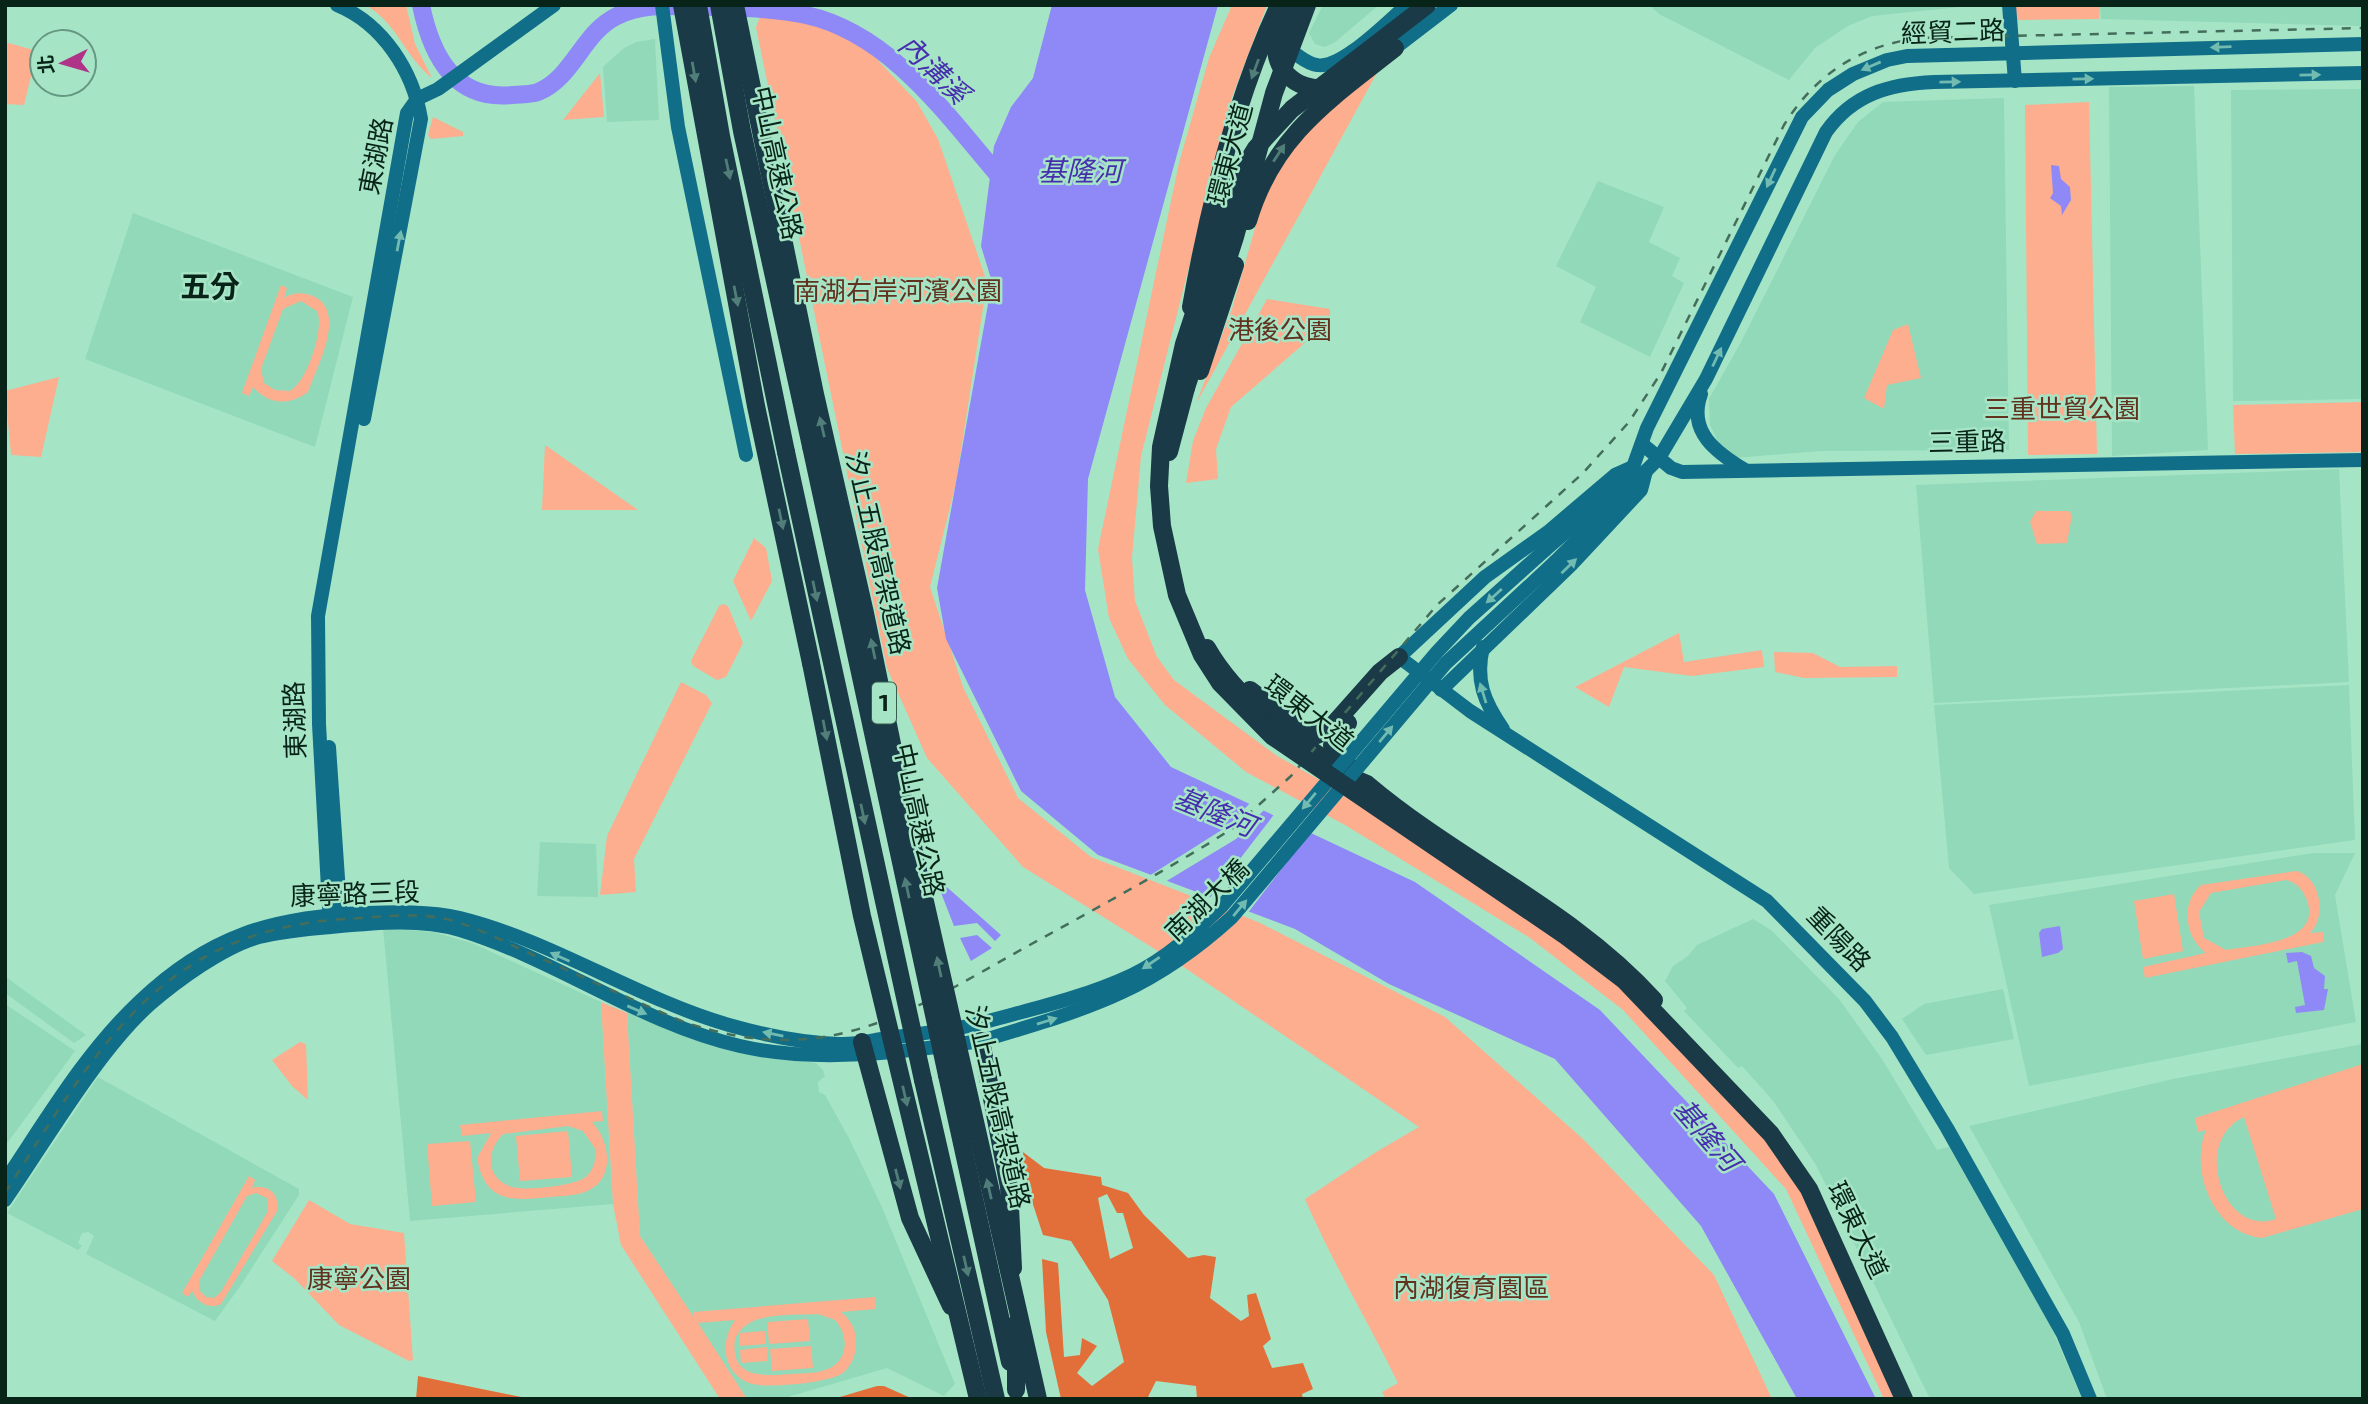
<svg xmlns="http://www.w3.org/2000/svg" width="2368" height="1404" font-family="'Exo 2','Noto Sans TC',sans-serif">
	<style>
		.built { fill: #91d9b8 }
		.green { fill: #fcae8e; fill-rule: evenodd }
		.forest { fill: #e26f39; fill-rule: evenodd }
		.water { fill: #8e89f7 }
		.pier { fill: #a5e5c6 }
		.lines { fill: none; stroke-linecap: round; stroke-linejoin: round }
		.river { stroke: #8e89f7; stroke-width: 18 }
		.secondary { stroke: #116e89; stroke-width: 14 }
		.highway { stroke: #193a46; stroke-width: 18 }
		.rail { stroke: #446e5b; stroke-width: 2.5; stroke-dasharray: 9 9; stroke-linecap: butt }
		.secondary-bridge { stroke: #116e89; stroke-width: 14 }
		.highway-bridge { stroke: #193a46; stroke-width: 18 }
		.oneway { fill: #71bbb1 }
		.oneway2 { fill: #517e79 }
		.labels { text-anchor: middle; stroke-width: 5; stroke-linejoin: round; paint-order: stroke }
		.shield { fill: #a5e5c6; stroke: #375d4c; stroke-width: 2 }
		.shield-label { font-size: 24px; font-weight: bold; fill: #082318 }
		.street-label { font-size: 26px; fill: #082318; stroke: #a5e5c6 }
		.park-label { font-size: 26px; fill: #61321d; stroke: #a5e5c6 }
		.water-label { font-size: 28px; font-style: italic; fill: #472ead; stroke: #a5e5c6 }
		.quarter-label { font-size: 30px; font-weight: bold; fill: #082318; stroke: #a5e5c6 }
	</style>
	<rect width="100%" height="100%" fill="#a5e5c6"/>
	<g class="built">
		<path d="M 1323,5 L 1379,5 L 1334,43 L 1324,47 L 1315,44 L 1309,33 Z"/>
		<path d="M 1649,5 L 1980,5 L 1872,16 L 1848,26 L 1815,48 L 1789,80 L 1659,14 Z"/>
		<path d="M 2100,5 L 2363,5 L 2363,26 L 2101,19 Z"/>
		<path d="M 655,39 L 659,120 L 607,122 L 603,67 L 624,48 L 636,42 Z"/>
		<path d="M 2194,86 L 2208,450 L 2112,456 L 2109,87 Z"/>
		<path d="M 2363,89 L 2361,399 L 2233,401 L 2231,90 Z"/>
		<path d="M 2004,98 L 2009,450 L 1821,451 L 1735,458 L 1720,446 L 1710,425 L 1709,399 L 1741,342 L 1835,155 L 1858,122 L 1883,102 Z"/>
		<path d="M 1598,181 L 1664,207 L 1649,242 L 1680,258 L 1672,276 L 1684,283 L 1650,357 L 1580,322 L 1596,287 L 1556,266 Z"/>
		<path d="M 133,213 L 353,297 L 315,447 L 85,359 Z"/>
		<path d="M 2339,469 L 2349,682 L 1934,703 L 1916,485 Z"/>
		<path d="M 2349,685 L 2355,840 L 1974,894 L 1949,868 L 1934,705 Z"/>
		<path d="M 540,842 L 596,844 L 598,897 L 537,896 Z"/>
		<path d="M 2313,853 L 2355,853 L 2335,895 L 2356,1022 L 2029,1086 L 1989,905 Z"/>
		<path d="M 1753,919 L 1771,930 L 1839,999 L 1882,1059 L 1937,1150 L 1952,1146 L 2043,1308 L 2082,1399 L 1930,1399 L 1816,1165 L 1774,1102 L 1742,1066 L 1738,1068 L 1684,1011 L 1687,1008 L 1665,981 L 1673,966 L 1688,956 L 1697,945 Z"/>
		<path d="M 383,928 L 433,932 L 472,943 L 601,1002 L 613,1204 L 410,1221 Z"/>
		<path d="M 5,976 L 14,983 L 86,1035 L 74,1043 L 5,993 Z"/>
		<path d="M 2003,989 L 2014,1039 L 1926,1055 L 1902,1019 L 1924,1004 Z"/>
		<path d="M 5,1004 L 75,1051 L 5,1146 Z"/>
		<path d="M 627,1012 L 749,1053 L 816,1063 L 823,1070 L 825,1076 L 818,1082 L 819,1092 L 825,1095 L 849,1138 L 881,1205 L 955,1384 L 944,1396 L 887,1368 L 781,1399 L 747,1399 L 640,1236 Z"/>
		<path d="M 2363,1044 L 2363,1399 L 2107,1399 L 2079,1322 L 1969,1126 L 2173,1079 Z"/>
		<path d="M 98,1077 L 299,1189 L 299,1195 L 241,1285 L 215,1321 L 86,1254 L 94,1236 L 88,1232 L 82,1233 L 78,1243 L 82,1246 L 78,1250 L 7,1213 Z"/>
	</g>
	<g class="green">
		<path d="M 365,5 L 406,5 L 415,44 L 432,78 C 405,57 396,21 365,5 Z"/>
		<path d="M 1232,5 L 1267,5 L 1232,97 L 1141,456 L 1132,558 L 1135,601 L 1157,657 L 1174,680 L 1277,756 L 1327,784 L 1587,955 L 1725,1085 L 1808,1195 L 1902,1399 L 1884,1399 L 1786,1189 L 1623,1010 L 1530,938 L 1345,825 L 1246,772 L 1165,705 L 1128,659 L 1109,618 L 1098,549 L 1179,163 L 1209,58 Z"/>
		<path d="M 2016,5 L 2100,5 L 2099,19 L 2016,20 Z"/>
		<path d="M 761,14 L 836,30 L 874,56 L 917,102 L 938,139 L 987,282 L 956,483 L 930,587 L 963,687 L 1018,798 L 1091,857 L 1258,922 L 1445,1017 L 1583,1139 L 1714,1275 L 1772,1399 L 1386,1399 L 1382,1392 L 1398,1383 C 1368,1321 1332,1262 1305,1199 L 1376,1152 L 1419,1127 L 1185,968 L 1023,867 L 927,758 L 887,668 L 756,27 Z"/>
		<path d="M 5,42 L 37,51 L 24,105 L 5,104 Z"/>
		<path d="M 1379,69 L 1196,404 L 1232,309 L 1265,193 L 1294,140 Z"/>
		<path d="M 600,73 L 604,117 L 563,120 Z"/>
		<path d="M 2089,102 L 2097,454 L 2028,455 L 2025,105 Z"/>
		<path d="M 433,117 L 463,132 L 463,136 L 431,139 L 428,135 Z"/>
		<path d="M 281,285 L 287,288 L 284,298 C 294,292 304,292 315,297 C 347,314 316,368 308,392 C 289,406 269,405 253,387 L 249,396 L 242,393 ZM 301,301 L 317,311 C 325,328 307,382 290,391 L 275,390 L 264,383 L 261,369 L 283,309 Z"/>
		<path d="M 1267,299 L 1330,309 L 1330,321 L 1231,407 L 1216,449 L 1218,479 L 1186,483 L 1193,441 L 1206,408 Z"/>
		<path d="M 1908,324 L 1921,378 L 1887,385 L 1884,409 L 1864,398 L 1893,330 Z"/>
		<path d="M 59,377 L 41,457 L 11,455 L 5,391 Z"/>
		<path d="M 2363,402 L 2363,452 L 2235,454 L 2233,405 Z"/>
		<path d="M 545,445 L 638,510 L 542,510 Z"/>
		<path d="M 2036,511 L 2069,511 L 2072,515 L 2067,543 L 2037,544 L 2030,522 Z"/>
		<path d="M 754,538 L 766,548 L 772,581 L 751,621 L 733,581 Z"/>
		<path d="M 723,604 L 728,606 L 743,643 L 726,677 L 717,680 L 693,666 L 691,661 L 719,606 Z"/>
		<path d="M 1679,633 L 1684,662 L 1762,650 L 1764,667 L 1692,676 L 1624,667 L 1609,707 L 1575,687 Z"/>
		<path d="M 1774,652 L 1813,653 L 1840,667 L 1897,666 L 1897,677 L 1804,678 L 1775,672 Z"/>
		<path d="M 681,682 L 706,695 L 712,703 L 634,859 L 636,892 L 600,895 L 607,836 Z"/>
		<path d="M 2296,871 C 2321,877 2327,917 2310,933 L 2323,932 L 2323,942 L 2145,978 L 2143,967 L 2206,953 C 2185,938 2180,903 2201,885 ZM 2286,880 C 2296,882 2302,889 2306,898 C 2325,943 2254,945 2226,950 L 2204,938 L 2199,912 L 2211,893 Z"/>
		<path d="M 2174,894 L 2183,951 L 2143,959 L 2134,901 Z"/>
		<path d="M 601,1002 L 627,1013 L 640,1236 L 693,1316 L 693,1312 L 875,1297 L 876,1309 L 841,1312 C 851,1320 857,1331 856,1344 C 856,1355 851,1366 843,1373 C 830,1383 764,1389 749,1383 C 722,1372 720,1341 735,1320 L 698,1323 L 747,1399 L 720,1399 L 621,1245 L 613,1204 ZM 818,1314 L 835,1320 C 849,1335 849,1360 828,1369 C 817,1374 802,1373 791,1374 C 762,1376 730,1379 735,1339 C 747,1310 791,1316 818,1314 Z"/>
		<path d="M 300,1042 L 306,1044 L 308,1100 L 292,1086 L 272,1060 Z"/>
		<path d="M 2363,1064 L 2363,1209 L 2262,1238 C 2214,1234 2189,1171 2206,1130 L 2198,1132 L 2195,1118 ZM 2244,1117 L 2276,1219 C 2223,1238 2191,1141 2244,1117 Z"/>
		<path d="M 602,1111 L 603,1121 L 592,1122 C 610,1141 616,1179 587,1191 C 576,1196 562,1196 550,1197 C 512,1201 485,1203 477,1158 L 491,1133 L 462,1136 L 460,1125 ZM 568,1126 L 583,1131 L 596,1150 C 596,1159 594,1169 587,1176 C 577,1186 525,1191 512,1187 C 485,1178 486,1151 503,1134 Z"/>
		<path d="M 568,1131 L 572,1177 L 520,1181 L 516,1136 Z"/>
		<path d="M 470,1141 L 476,1202 L 432,1206 L 427,1144 Z"/>
		<path d="M 249,1176 L 255,1180 L 252,1188 C 268,1184 280,1194 277,1211 L 221,1304 C 209,1310 197,1302 192,1291 L 188,1297 L 182,1293 ZM 256,1193 L 267,1198 L 268,1211 L 221,1292 L 214,1298 L 206,1297 L 199,1290 L 199,1281 L 247,1196 Z"/>
		<path d="M 309,1200 L 350,1224 L 404,1233 L 413,1360 L 409,1361 L 339,1325 L 295,1279 L 272,1261 Z"/>
		<path d="M 808,1319 L 810,1341 L 769,1344 L 767,1322 Z"/>
		<path d="M 765,1331 L 766,1344 L 740,1346 L 739,1333 Z"/>
		<path d="M 811,1346 L 813,1368 L 772,1371 L 770,1349 Z"/>
		<path d="M 767,1347 L 768,1361 L 741,1363 L 740,1350 Z"/>
	</g>
	<g class="forest">
		<path d="M 1023,1152 L 1044,1168 L 1101,1177 L 1102,1185 L 1128,1193 L 1144,1215 L 1188,1258 L 1204,1255 L 1216,1257 L 1210,1298 L 1241,1321 L 1249,1316 L 1247,1295 L 1256,1293 L 1271,1339 L 1263,1346 L 1272,1368 L 1303,1363 L 1313,1389 L 1302,1394 L 1303,1399 L 1197,1399 L 1196,1386 L 1156,1381 L 1147,1399 L 1061,1399 L 1046,1332 L 1042,1259 L 1058,1263 L 1064,1357 L 1080,1355 L 1082,1338 L 1097,1346 L 1077,1373 L 1092,1386 L 1124,1362 L 1108,1300 L 1071,1241 L 1043,1235 L 1025,1180 ZM 1107,1194 L 1117,1213 L 1123,1213 L 1133,1248 L 1110,1259 L 1098,1198 Z"/>
		<path d="M 418,1376 L 531,1399 L 416,1399 Z"/>
		<path d="M 884,1386 L 913,1399 L 833,1399 L 877,1386 Z"/>
	</g>
	<g class="water">
		<path d="M 1052,5 L 1218,5 L 1088,479 L 1085,590 L 1115,697 L 1171,767 L 1415,882 L 1600,1010 L 1774,1194 L 1876,1399 L 1797,1399 L 1701,1226 L 1555,1059 L 1389,984 L 1295,929 L 1098,855 L 1021,791 L 946,639 L 937,588 L 992,282 L 981,246 L 994,146 L 1011,107 L 1033,78 Z"/>
		<path d="M 2051,165 L 2059,166 L 2061,179 L 2070,187 L 2071,200 L 2062,215 L 2061,206 L 2050,198 L 2053,193 Z"/>
		<path d="M 940,881 L 1001,935 L 995,941 L 977,923 L 954,926 L 938,885 Z"/>
		<path d="M 2060,926 L 2063,949 L 2058,953 L 2042,957 L 2039,933 L 2042,929 Z"/>
		<path d="M 977,935 L 992,948 L 971,961 L 960,938 Z"/>
		<path d="M 2302,952 L 2311,956 L 2314,968 L 2325,976 L 2324,989 L 2328,989 L 2324,1010 L 2296,1013 L 2295,1007 L 2305,1005 L 2297,961 L 2288,963 L 2286,953 Z"/>
	</g>
	<g class="pier">
		<path d="M 1252,801 L 1266,808 L 1236,839 L 1165,882 L 1149,876 L 1228,826 Z"/>
		<path d="M 1276,812 L 1312,829 L 1247,914 L 1209,899 Z"/>
	</g>
	<g class="lines">
		<path class="river" d="M 421,5 C 431,54 454,101 512,95 C 519,94 531,95 538,92 C 574,77 582,33 617,16 C 645,1 680,7 711,7 C 743,8 774,8 806,15 C 893,34 950,120 1005,183"/>
		<g class="secondary">
			<path d="M 337,5 C 383,24 413,71 421,119 L 364,419"/>
			<path d="M 662,5 L 678,127 L 746,455"/>
			<path d="M 2009,5 L 2015,81"/>
			<path d="M 1395,48 L 1451,5"/>
			<path d="M 1297,55 C 1303,59 1309,64 1317,65 C 1341,70 1388,21 1407,5"/>
			<path d="M 1701,394 C 1687,432 1717,453 1745,470"/>
			<path d="M 1642,444 L 1671,468 L 1682,472 L 2363,460"/>
			<path d="M 1633,467 L 1615,475 L 1548,532 L 1485,577 L 1399,657 L 1470,711 L 1767,901 L 1865,1001 L 1892,1037 L 1947,1128 L 2063,1334 L 2090,1399"/>
			<path d="M 1545,550 L 1620,485 L 1633,467 L 1647,428 L 1802,117 L 1828,90 L 1853,74 L 1887,60 L 1907,56 L 2363,44"/>
			<path d="M 1555,562 L 1659,458 L 1706,379 L 1826,132 C 1853,94 1889,84 1934,82 L 2363,73"/>
			<path d="M 1483,647 C 1475,680 1484,702 1503,729"/>
			<path d="M 1441,690 L 1571,565 L 1641,490 L 1646,471"/>
			<path d="M 329,747 L 341,922"/>
			<path d="M 330,925 L 319,724 L 318,616 L 407,113 L 417,99 L 438,89 L 554,5"/>
			<path d="M 5,1181 C 46,1120 85,1053 139,1002 C 208,936 271,917 365,913 C 396,912 429,911 460,918 C 553,941 636,998 729,1025 C 764,1035 803,1043 839,1044 C 855,1045 873,1040 888,1038 C 918,1034 948,1031 977,1024"/>
			<path d="M 5,1200 C 46,1141 97,1052 149,1005 C 177,981 223,947 259,937 C 283,931 307,929 331,927 C 373,923 419,918 460,930 C 558,960 640,1023 740,1046 C 818,1064 903,1052 981,1041"/>
		</g>
		<g class="highway">
			<path d="M 682,5 L 756,406 L 811,663"/>
			<path d="M 698,5 L 721,136 L 786,452"/>
			<path d="M 719,5 L 742,131 L 811,446"/>
			<path d="M 1294,5 C 1290,15 1282,24 1278,34 C 1268,67 1296,92 1327,88"/>
			<path d="M 1248,221 C 1273,136 1329,100 1395,48"/>
			<path d="M 1191,307 C 1209,206 1235,99 1279,5"/>
			<path d="M 1200,371 L 1235,265"/>
			<path d="M 1169,452 L 1186,388"/>
			<path d="M 1207,648 C 1240,706 1299,742 1353,778 L 1367,784 C 1459,862 1573,910 1654,1000"/>
			<path d="M 1250,690 L 1306,733 L 1317,735 L 1332,726 L 1380,672 L 1399,657"/>
			<path d="M 1348,723 L 1332,745 L 1334,753 L 1350,767"/>
			<path d="M 981,1041 L 1009,1187 L 1013,1268"/>
			<path d="M 862,1042 L 910,1218 L 951,1306"/>
			<path d="M 947,1075 L 1010,1362"/>
			<path d="M 923,1080 L 996,1399"/>
			<path d="M 1016,1390 L 1016,1324"/>
		</g>
		<path class="rail" d="M 5,1193 C 97,1050 158,930 346,919 C 378,917 414,912 446,919 C 475,926 502,941 529,953 C 581,976 632,1000 684,1022 C 826,1070 906,1014 1026,947 C 1088,913 1150,879 1211,842 L 1233,828 L 1291,776 L 1437,605 L 1583,473 L 1629,422 L 1661,373 L 1784,125 C 1816,74 1859,46 1919,38 L 2363,28"/>
		<g class="secondary-bridge">
			<path d="M 977,1024 C 1028,1010 1083,998 1132,975 C 1166,959 1195,932 1222,906 L 1437,652 L 1469,618 L 1545,550"/>
			<path d="M 981,1041 C 1086,1009 1149,993 1232,917 L 1446,663 L 1555,562"/>
		</g>
		<g class="highway-bridge">
			<path d="M 735,5 L 815,394 L 865,613 L 919,875 L 1038,1399"/>
			<path d="M 1427,5 L 1292,109 L 1256,148 L 1240,174 L 1184,344 L 1161,447 L 1159,486 L 1162,526 L 1177,595 L 1202,655 L 1220,683 L 1272,736 L 1566,936 L 1624,980 L 1771,1134 L 1809,1189 L 1904,1399"/>
			<path d="M 1186,388 L 1235,237 L 1274,93 L 1307,5"/>
			<path d="M 811,446 L 947,1075"/>
			<path d="M 786,452 L 923,1080"/>
			<path d="M 811,663 L 862,916 L 978,1399"/>
		</g>
	</g>
	<defs><path id="oneway-solid" d="M-6-.8H1V-3.2L6.5 0L1 3.2V.8H-6Z" transform="scale(1.75)"/></defs>
	<g class="oneway">
		<use href="#oneway-solid" transform="translate(2221 47) rotate(178)"/>
		<use href="#oneway-solid" transform="translate(1871 66) rotate(157)"/>
		<use href="#oneway-solid" transform="translate(2310 75) rotate(-1)"/>
		<use href="#oneway-solid" transform="translate(2083 79) rotate(-1)"/>
		<use href="#oneway-solid" transform="translate(1950 82) rotate(-1)"/>
		<use href="#oneway-solid" transform="translate(1771 178) rotate(115)"/>
		<use href="#oneway-solid" transform="translate(399 241) rotate(-79)"/>
		<use href="#oneway-solid" transform="translate(1717 357) rotate(-65)"/>
		<use href="#oneway-solid" transform="translate(1569 566) rotate(-44)"/>
		<use href="#oneway-solid" transform="translate(1494 596) rotate(138)"/>
		<use href="#oneway-solid" transform="translate(1483 693) rotate(-107)"/>
		<use href="#oneway-solid" transform="translate(1386 734) rotate(-50)"/>
		<use href="#oneway-solid" transform="translate(1309 801) rotate(130)"/>
		<use href="#oneway-solid" transform="translate(1240 908) rotate(-50)"/>
		<use href="#oneway-solid" transform="translate(560 957) rotate(-156)"/>
		<use href="#oneway-solid" transform="translate(1151 963) rotate(146)"/>
		<use href="#oneway-solid" transform="translate(637 1010) rotate(23)"/>
		<use href="#oneway-solid" transform="translate(1047 1021) rotate(-17)"/>
		<use href="#oneway-solid" transform="translate(773 1034) rotate(-169)"/>
	</g>
	<g class="oneway2">
		<use href="#oneway-solid" transform="translate(1255 69) rotate(110)"/>
		<use href="#oneway-solid" transform="translate(694 72) rotate(80)"/>
		<use href="#oneway-solid" transform="translate(1279 153) rotate(-57)"/>
		<use href="#oneway-solid" transform="translate(728 169) rotate(78)"/>
		<use href="#oneway-solid" transform="translate(736 296) rotate(79)"/>
		<use href="#oneway-solid" transform="translate(822 427) rotate(-103)"/>
		<use href="#oneway-solid" transform="translate(781 519) rotate(78)"/>
		<use href="#oneway-solid" transform="translate(815 591) rotate(78)"/>
		<use href="#oneway-solid" transform="translate(873 649) rotate(-102)"/>
		<use href="#oneway-solid" transform="translate(825 730) rotate(79)"/>
		<use href="#oneway-solid" transform="translate(863 814) rotate(78)"/>
		<use href="#oneway-solid" transform="translate(907 888) rotate(-102)"/>
		<use href="#oneway-solid" transform="translate(939 967) rotate(-102)"/>
		<use href="#oneway-solid" transform="translate(905 1096) rotate(77)"/>
		<use href="#oneway-solid" transform="translate(898 1179) rotate(76)"/>
		<use href="#oneway-solid" transform="translate(989 1189) rotate(-103)"/>
		<use href="#oneway-solid" transform="translate(966 1266) rotate(77)"/>
	</g>
	<g class="labels">
		<rect class="shield" x="872" y="682.5" width="24" height="41" rx="5"/>
		<g class="shield-label">
			<text x="884" y="711">1</text>
		</g>
		<g class="street-label">
			<text transform="translate(1953 32) rotate(-2)" y="9">經貿二路</text>
			<text transform="translate(1230 154) rotate(-75)" y="9">環東大道</text>
			<text transform="translate(376 156) rotate(-79)" y="9">東湖路</text>
			<text transform="translate(777 163) rotate(78)" y="9">中山高速公路</text>
			<text transform="translate(1967 442) rotate(-1)" y="9">三重路</text>
			<text transform="translate(878 553) rotate(77)" y="9">汐止五股高架道路</text>
			<text transform="translate(1309 713) rotate(38)" y="9">環東大道</text>
			<text transform="translate(295 720) rotate(-92)" y="9">東湖路</text>
			<text transform="translate(919 820) rotate(78)" y="9">中山高速公路</text>
			<text transform="translate(355 894) rotate(-2)" y="9">康寧路三段</text>
			<text transform="translate(1207 900) rotate(-44)" y="9">南湖大橋</text>
			<text transform="translate(1839 939) rotate(46)" y="9">重陽路</text>
			<text transform="translate(998 1107) rotate(77)" y="9">汐止五股高架道路</text>
			<text transform="translate(1858 1230) rotate(64)" y="9">環東大道</text>
		</g>
		<g class="park-label">
			<text x="898" y="300">南湖右岸河濱公園</text>
			<text x="1280" y="339">港後公園</text>
			<text x="2062" y="418">三重世貿公園</text>
			<text x="359" y="1288">康寧公園</text>
			<text x="1471" y="1297">內湖復育園區</text>
		</g>
		<g class="water-label">
			<text transform="translate(934 69) rotate(44)" y="10">內溝溪</text>
			<text x="1080" y="181">基隆河</text>
			<text transform="translate(1215 812) rotate(22)" y="10">基隆河</text>
			<text transform="translate(1707 1135) rotate(49)" y="10">基隆河</text>
		</g>
		<g class="quarter-label">
			<text x="210" y="297">五分</text>
		</g>
	</g>
	<rect width="2368" height="1404" fill="none" stroke="#082318" stroke-width="14"/>
	<g transform="translate(63 63) rotate(265)"><circle r="33" fill="#a5e5c6" stroke="#669780" stroke-width="2"/>
	<path d="M0-5L12 26L0 18L-12 26Z" fill="#af3487"/>
	<text y="-10" font-size="19" font-weight="bold" text-anchor="middle" fill="#082318">北</text>
	</g>
</svg>
